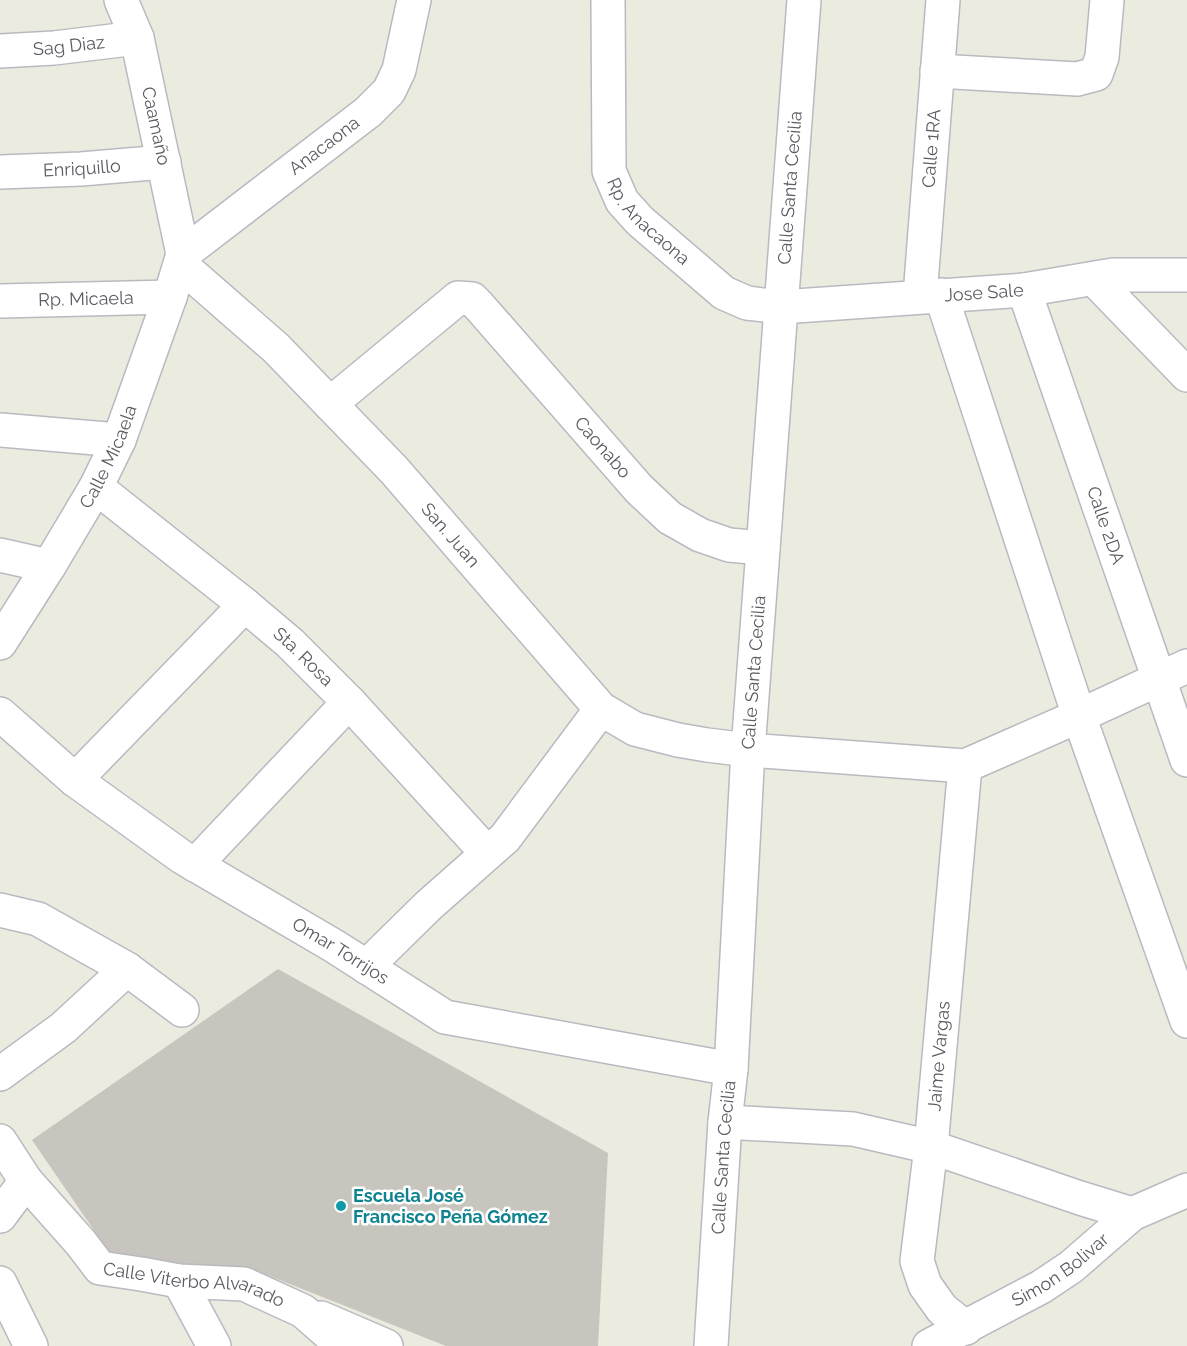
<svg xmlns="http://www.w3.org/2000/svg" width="1187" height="1346" font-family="Raleway,sans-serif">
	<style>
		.building { fill: #c7c5bd }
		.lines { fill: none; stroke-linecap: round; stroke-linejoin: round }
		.minor-casing { stroke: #b8bac0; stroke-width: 36 }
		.minor { stroke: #fff; stroke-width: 33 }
		.culture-dot { fill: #0f9aa8; stroke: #fff; stroke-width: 2 }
		.labels { text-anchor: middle; stroke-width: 5; stroke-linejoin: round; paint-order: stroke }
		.street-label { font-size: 18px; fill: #595c62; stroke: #fff }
		.culture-label { font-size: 18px; font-weight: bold; fill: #0d838f; stroke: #fff; text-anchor: start }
	</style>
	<rect width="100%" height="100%" fill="#ecebe0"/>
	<path class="building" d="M 278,969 L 608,1153 L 598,1346 L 446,1346 L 267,1275 L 113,1258 L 32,1140 Z"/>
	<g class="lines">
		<g class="minor-casing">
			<g id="minor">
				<path id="s1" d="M 608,0 L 609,171 L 622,201 L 640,221 L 724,293 L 747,303 L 781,307 L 1024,290 L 1113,275 L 1187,275"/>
				<path id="s2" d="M 0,51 L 54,48 L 137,38"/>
				<path d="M 937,71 L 1077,79 L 1096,74 L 1102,57 L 1107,0"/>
				<path id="s3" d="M 0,172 L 81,169 L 164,162"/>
				<path id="s4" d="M 183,254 L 368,112 L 389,91 L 399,70 L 414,0"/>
				<path id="s5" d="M 181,265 L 276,348 L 394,470 L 601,709 L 635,729 L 678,740 L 707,745 L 748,750 L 965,766 L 1079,716 L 1187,666"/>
				<path d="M 1094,279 L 1187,375"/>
				<path id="s6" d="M 1024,290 L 1187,760"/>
				<path d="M 941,295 L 1079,716 L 1187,1021"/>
				<path id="s7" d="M 920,296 L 943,0"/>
				<path id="s8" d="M 0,301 L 170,297"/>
				<path id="s9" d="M 330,404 L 458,298 L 472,299 L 479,306 L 639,489 L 670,518 L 700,535 L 729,545 L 763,548"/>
				<path d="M 0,430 L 119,440"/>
				<path id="s10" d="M 96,487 L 245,605 L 290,643 L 349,702 L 487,853"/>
				<path d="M 0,555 L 49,566"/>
				<path id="s11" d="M 0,643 L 49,566 L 96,487 L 119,440 L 170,297 L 183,254 L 137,38 L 121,0"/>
				<path id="s12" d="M 0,714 L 75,780 L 182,857 L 334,946 L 445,1017 L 731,1069"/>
				<path d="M 965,766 L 931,1147 L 917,1261 L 925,1285 L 942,1309 L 966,1328"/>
				<path d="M 75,780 L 245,605"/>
				<path d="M 195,865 L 349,702"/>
				<path d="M 0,910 L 38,919 L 127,969 L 182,1010"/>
				<path d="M 366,967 L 428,906 L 505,838 L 601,709"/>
				<path d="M 0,1074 L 63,1028 L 127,969"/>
				<path d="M 725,1122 L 853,1129 L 931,1147 L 1080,1198 L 1132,1214"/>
				<path id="s13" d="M 0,1141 L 26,1181 L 81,1243 L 100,1268 L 141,1274 L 179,1281 L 244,1284 L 303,1311 L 343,1346"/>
				<path d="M 0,1216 L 26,1181"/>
				<path d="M 179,1281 L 214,1346"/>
				<path d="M 0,1283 L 31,1346"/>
				<path d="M 321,1318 L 386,1346"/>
				<path id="s14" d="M 711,1346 L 725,1122 L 731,1069 L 748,750 L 804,0"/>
				<path id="s15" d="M 929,1346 L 1041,1287 L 1071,1267 L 1132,1214 L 1187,1190"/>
			</g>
		</g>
		<use href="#minor" class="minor"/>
	</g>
	<circle class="culture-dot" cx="341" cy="1206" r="6"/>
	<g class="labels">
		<g class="street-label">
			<text dy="6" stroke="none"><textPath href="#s2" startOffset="69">Sag Diaz</textPath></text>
			<text transform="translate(156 126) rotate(78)" y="6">Caamaño</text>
			<text dy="6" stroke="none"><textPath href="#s4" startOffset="178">Anacaona</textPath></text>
			<text dy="6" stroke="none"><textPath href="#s7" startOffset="148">Calle 1RA</textPath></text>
			<text dy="6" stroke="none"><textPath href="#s3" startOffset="82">Enriquillo</textPath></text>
			<text dy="6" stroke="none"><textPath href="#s14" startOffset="1161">Calle Santa Cecilia</textPath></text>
			<text dy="6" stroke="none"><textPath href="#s1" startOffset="236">Rp. Anacaona</textPath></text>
			<text dy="6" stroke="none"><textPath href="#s1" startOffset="604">Jose Sale</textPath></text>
			<text dy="6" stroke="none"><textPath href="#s8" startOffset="86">Rp. Micaela</textPath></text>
			<text dy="6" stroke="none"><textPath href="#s9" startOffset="378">Caonabo</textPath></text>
			<text dy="6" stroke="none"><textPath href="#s11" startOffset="216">Calle Micaela</textPath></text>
			<text dy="6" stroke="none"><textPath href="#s6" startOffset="249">Calle 2DA</textPath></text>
			<text dy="6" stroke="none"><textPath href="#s5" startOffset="382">San. Juan</textPath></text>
			<text dy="6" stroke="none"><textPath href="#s10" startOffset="268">Sta. Rosa</textPath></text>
			<text dy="6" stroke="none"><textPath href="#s14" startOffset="675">Calle Santa Cecilia</textPath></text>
			<text dy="6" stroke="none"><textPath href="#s12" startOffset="416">Omar Torrijos</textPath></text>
			<text transform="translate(939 1056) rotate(-85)" y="6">Jaime Vargas</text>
			<text dy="6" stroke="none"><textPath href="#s14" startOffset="189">Calle Santa Cecilia</textPath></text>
			<text dy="6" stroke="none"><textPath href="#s15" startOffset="152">Simon Bolivar</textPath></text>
			<text dy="6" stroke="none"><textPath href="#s13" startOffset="258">Calle Viterbo Alvarado</textPath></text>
		</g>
		<g class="culture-label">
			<text x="353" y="1202">Escuela José<tspan x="353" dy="21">Francisco Peña Gómez</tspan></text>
		</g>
	</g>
</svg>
